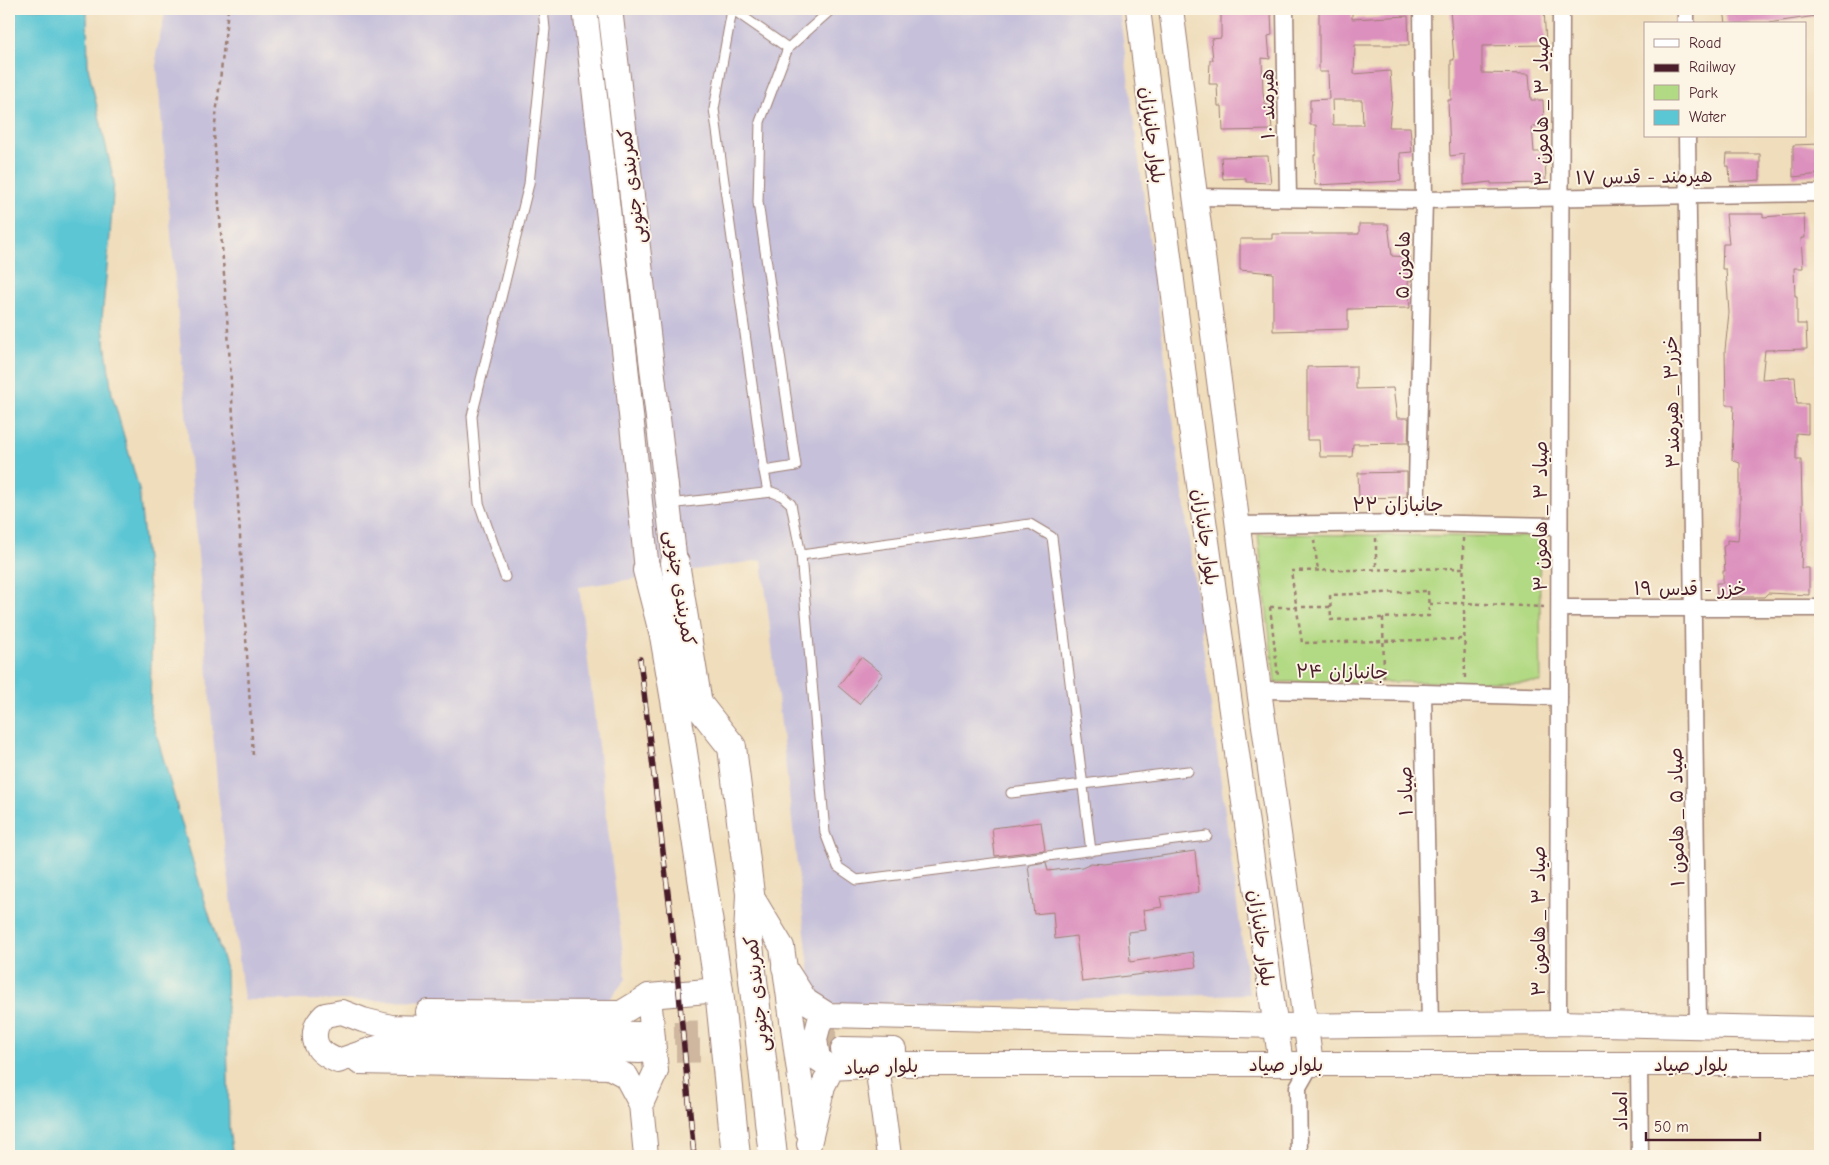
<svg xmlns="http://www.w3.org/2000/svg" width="1829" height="1165" font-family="'Comic Neue','Playpen Sans Arabic',sans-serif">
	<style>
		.industrial { fill: #c6c0da }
		.green { fill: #b2d983; stroke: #7e7c57 }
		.water { fill: #5bc6d4; stroke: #527280 }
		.building { fill: #dc90bd; fill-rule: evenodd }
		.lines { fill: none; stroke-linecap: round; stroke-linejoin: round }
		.secondary-tunnel { stroke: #ceb79e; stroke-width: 24; stroke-dasharray: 24 12; stroke-linecap: butt }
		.lane-casing { stroke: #9c7e73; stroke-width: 11 }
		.street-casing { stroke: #9c7e73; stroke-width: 19 }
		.secondary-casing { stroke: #9c7e73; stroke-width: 26 }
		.highway-casing { stroke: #9c7e73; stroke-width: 30 }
		.path { stroke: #9c7e73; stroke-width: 2.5; stroke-dasharray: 4 4; stroke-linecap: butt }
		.lane { stroke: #fff; stroke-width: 9 }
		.street { stroke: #fff; stroke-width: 16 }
		.secondary { stroke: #fff; stroke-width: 24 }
		.highway { stroke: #fff; stroke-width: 28 }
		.rail-casing { stroke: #4a1f2b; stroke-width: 5.5 }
		.rail { stroke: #fcf5e5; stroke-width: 4; stroke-dasharray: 11; stroke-linecap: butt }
		.labels { text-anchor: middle; stroke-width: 4; stroke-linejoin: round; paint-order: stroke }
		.street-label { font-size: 19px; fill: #4a1f2b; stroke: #fcf5e5 }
	</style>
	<rect width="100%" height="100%" fill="#fcf5e5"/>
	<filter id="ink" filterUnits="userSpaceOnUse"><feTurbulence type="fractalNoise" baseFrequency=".02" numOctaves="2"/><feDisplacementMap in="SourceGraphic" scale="10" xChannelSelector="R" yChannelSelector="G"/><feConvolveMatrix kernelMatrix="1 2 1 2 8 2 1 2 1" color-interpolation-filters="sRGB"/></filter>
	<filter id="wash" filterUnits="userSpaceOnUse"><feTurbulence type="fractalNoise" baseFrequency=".0096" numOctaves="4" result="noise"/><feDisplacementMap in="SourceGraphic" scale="20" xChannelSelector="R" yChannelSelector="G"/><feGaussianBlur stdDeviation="1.12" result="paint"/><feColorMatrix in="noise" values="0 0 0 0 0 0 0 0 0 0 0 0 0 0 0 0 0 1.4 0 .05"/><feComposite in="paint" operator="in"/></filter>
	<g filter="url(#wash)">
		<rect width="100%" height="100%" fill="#efddbb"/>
		<path class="industrial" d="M 166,9 L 1119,9 L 1249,994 L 830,1005 L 811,985 L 762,560 L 579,587 L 626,979 L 608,1001 L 244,1000 L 218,794 L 156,54 Z"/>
		<path class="green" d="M 1258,534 L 1539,537 L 1541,682 L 1275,682 Z"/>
		<path class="water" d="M 9,9 L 87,9 L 88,67 L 114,181 L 110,236 L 102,319 L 112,394 L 139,489 L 152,619 L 150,712 L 192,859 L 226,969 L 229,1129 L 233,1156 L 9,1156 Z"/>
		<g id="blocks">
			<g class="building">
				<path d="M 1221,9 L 1265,9 L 1265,13 L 1271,13 L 1272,35 L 1268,36 L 1270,59 L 1262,58 L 1263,92 L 1265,105 L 1270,105 L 1272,130 L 1223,131 L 1222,106 L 1218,106 L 1217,84 L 1209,84 L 1210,60 L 1213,60 L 1211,39 L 1221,38 Z"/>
				<path d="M 1319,9 L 1352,9 L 1352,19 L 1408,16 L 1409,45 L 1355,45 L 1354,74 L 1390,71 L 1392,98 L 1389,127 L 1410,127 L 1412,152 L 1400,153 L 1401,181 L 1315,185 L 1314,155 L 1316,155 L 1316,125 L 1310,125 L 1310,100 L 1329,99 L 1328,72 L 1319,72 ZM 1332,100 L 1362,100 L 1363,125 L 1333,125 Z"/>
				<path d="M 1450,9 L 1544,9 L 1546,45 L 1482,46 L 1482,73 L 1529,74 L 1531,100 L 1543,100 L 1544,126 L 1532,126 L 1534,152 L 1545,152 L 1546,183 L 1491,184 L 1491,182 L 1464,185 L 1464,154 L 1450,156 L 1448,100 L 1451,100 L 1451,60 L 1454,60 Z"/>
				<path d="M 1724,9 L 1815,9 L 1816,16 L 1768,23 L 1726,24 Z"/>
				<path d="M 1820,144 L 1820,174 L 1793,177 L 1793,145 Z"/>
				<path d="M 1727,154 L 1760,154 L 1760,180 L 1730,182 L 1729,166 L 1726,166 Z"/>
				<path d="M 1268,156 L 1271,183 L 1246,182 L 1246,178 L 1223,179 L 1221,157 Z"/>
				<path d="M 1726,214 L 1763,214 L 1763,217 L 1804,214 L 1805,238 L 1801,238 L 1803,268 L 1794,268 L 1795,296 L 1797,296 L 1797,324 L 1806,324 L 1807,349 L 1765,350 L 1762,379 L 1795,377 L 1797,404 L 1808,404 L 1808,434 L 1796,433 L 1796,460 L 1801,460 L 1803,541 L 1802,541 L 1801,568 L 1809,568 L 1809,595 L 1768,593 L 1764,597 L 1717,597 L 1716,583 L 1723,583 L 1723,571 L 1725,571 L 1723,547 L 1727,544 L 1727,540 L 1738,541 L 1740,514 L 1740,463 L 1732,460 L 1734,405 L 1726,405 L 1725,350 L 1729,313 L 1726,269 L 1722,269 L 1723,244 L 1729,244 Z"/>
				<path d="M 1359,224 L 1388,224 L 1392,256 L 1410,257 L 1412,281 L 1408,281 L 1410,308 L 1348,309 L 1348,329 L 1273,331 L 1273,273 L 1240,270 L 1240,239 L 1272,239 L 1272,234 L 1359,234 Z"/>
				<path d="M 1356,366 L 1356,389 L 1393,388 L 1397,418 L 1409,418 L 1408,443 L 1353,444 L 1352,457 L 1320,457 L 1319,440 L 1307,440 L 1307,367 Z"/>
				<path d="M 1407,472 L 1407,497 L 1359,498 L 1358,473 Z"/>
				<path d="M 861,657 L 883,674 L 859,704 L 838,686 Z"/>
				<path d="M 1041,822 L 1045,850 L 995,856 L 992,828 Z"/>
				<path d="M 1195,851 L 1199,892 L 1160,897 L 1162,907 L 1143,910 L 1146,930 L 1128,932 L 1130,962 L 1193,952 L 1196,967 L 1082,982 L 1076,936 L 1055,939 L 1053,912 L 1034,914 L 1028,865 L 1046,862 L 1048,871 L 1082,867 L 1091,863 L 1105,864 Z"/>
			</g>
		</g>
	</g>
	<g filter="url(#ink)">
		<use href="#blocks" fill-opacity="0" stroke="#9c7e73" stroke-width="1"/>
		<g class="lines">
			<g class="secondary-tunnel">
				<path d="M 638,1034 L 836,1029"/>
				<path d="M 640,1051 L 843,1049"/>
			</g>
			<g class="lane-casing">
				<g id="lane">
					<path d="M 732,9 L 788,48 L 832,9"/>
					<path d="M 732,10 L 714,109 L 764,471 L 796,466 L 758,202 L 760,122 L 788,48"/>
					<path d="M 764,471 L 768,492"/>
					<path d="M 669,504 L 772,492 L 782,496 L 791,504 L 801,555 L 825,833 L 838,867 L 857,880 L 1207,836"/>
					<path d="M 801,555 L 1030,524 L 1052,537 L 1091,851"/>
					<path d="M 505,577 L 479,503 L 472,416 L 529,184 L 545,29 L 543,9"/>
					<path d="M 1011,793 L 1188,771"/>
				</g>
			</g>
			<g class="street-casing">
				<g id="street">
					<path d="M 1285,9 L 1288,198"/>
					<path d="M 1686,9 L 1686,24"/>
					<path d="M 1687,136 L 1698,1026"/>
					<path d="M 1194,197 L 1424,200 L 1820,193"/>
					<path d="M 1416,523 L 1424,200 L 1422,9"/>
					<path d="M 1238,525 L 1416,523 L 1559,526"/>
					<path d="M 1560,608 L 1820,608"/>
					<path d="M 1259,690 L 1423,693"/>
					<path d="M 1558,1023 L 1561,9"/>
					<path d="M 1430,1024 L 1423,693 L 1559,697"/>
					<path d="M 1639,1064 L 1640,1156"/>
					<path d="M 1299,1156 L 1298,1087 L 1311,1064"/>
				</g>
			</g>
			<g class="secondary-casing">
				<g id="secondary">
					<path d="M 585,9 L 626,366 L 647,570"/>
					<path d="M 610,9 L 675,563"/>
					<path d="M 1138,9 L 1187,400 L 1281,1064"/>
					<path d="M 1171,9 L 1259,690 L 1311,1064"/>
					<path d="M 750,894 L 782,947 L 807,1130"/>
					<path d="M 784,967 L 806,1001 L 828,1015 L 1276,1026 L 1558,1023 L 1820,1029"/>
					<path d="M 428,1012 L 621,1013 L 649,996 L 719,990"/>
					<path d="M 828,1015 L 820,1020 L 815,1039 L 818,1059 L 832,1068"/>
					<path d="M 638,1034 L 391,1027 L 363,1020 L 342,1012 L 325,1015 C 322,1018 317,1024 316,1028 C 311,1047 323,1055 338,1061 L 376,1048 L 407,1043 L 640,1051"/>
					<path d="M 843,1049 L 894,1050"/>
					<path d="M 359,1062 L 609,1067 L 626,1076 L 641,1104 L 646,1156"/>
					<path d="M 877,1065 L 889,1156"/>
					<path d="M 641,1104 L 656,1071 L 649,996"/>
					<path d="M 809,1144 L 823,1086 L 832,1068 L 898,1064 L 1820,1064"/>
				</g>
			</g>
			<g class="highway-casing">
				<g id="highway">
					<path d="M 675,563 L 698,704 L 732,747 L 750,894 L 748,936 L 773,1156"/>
					<path d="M 647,570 L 664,636 L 676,706 L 719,990 L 736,1156"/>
				</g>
			</g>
			<g class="path">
				<path d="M 228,9 L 214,134 L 228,331 L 253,757"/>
				<path d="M 1376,538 L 1376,569"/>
				<path d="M 1463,538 L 1465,680"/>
				<path d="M 1314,540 L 1318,571"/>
				<path d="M 1463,568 L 1291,571 L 1302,643 L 1464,639"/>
				<path d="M 1428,591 L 1429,616 L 1331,620 L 1330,595 Z"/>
				<path d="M 1429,604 L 1463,603 L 1544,607"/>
				<path d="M 1270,607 L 1278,676"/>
				<path d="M 1270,607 L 1331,607"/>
				<path d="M 1383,618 L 1384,678"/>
			</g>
			<use href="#lane" class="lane"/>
			<use href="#street" class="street"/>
			<use href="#secondary" class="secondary"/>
			<use href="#highway" class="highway"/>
			<g class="rail-casing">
				<path id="rail" d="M 640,659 L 676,960 L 694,1156"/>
			</g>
			<use href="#rail" class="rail"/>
		</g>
	</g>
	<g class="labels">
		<g class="street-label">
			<text transform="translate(1267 104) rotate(-91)" y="7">هیرمند ۱۰</text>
			<text transform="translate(1541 111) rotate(-90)" y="7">صیاد ۳ _ هامون ۳</text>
			<text transform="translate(1153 135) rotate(83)" y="7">بلوار جانبازان</text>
			<text transform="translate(1644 176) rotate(-1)" y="7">هیرمند - قدس ۱۷</text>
			<text transform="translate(631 186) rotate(-97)" y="7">کمربندی جنوبی</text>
			<text transform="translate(1402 265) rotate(-89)" y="7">هامون ۵</text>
			<text transform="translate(1671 402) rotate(-91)" y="7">خزر۳ _ هیرمند۳</text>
			<text x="1398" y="511">جانبازان ۲۲</text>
			<text transform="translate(1540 516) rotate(-90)" y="7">صیاد ۳ _ هامون ۳</text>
			<text transform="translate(1206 537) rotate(82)" y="7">بلوار جانبازان</text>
			<text transform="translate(681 588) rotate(81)" y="7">کمربندی جنوبی</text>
			<text x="1690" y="595">خزر - قدس ۱۹</text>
			<text transform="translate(1342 671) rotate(1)" y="7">جانبازان ۲۴</text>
			<text transform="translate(1405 791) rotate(-91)" y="7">صیاد ۱</text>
			<text transform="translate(1676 817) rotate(-91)" y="7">صیاد ۵ _ هامون ۱</text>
			<text transform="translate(1538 921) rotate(-90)" y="7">صیاد ۳ _ هامون ۳</text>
			<text transform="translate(1262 938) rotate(82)" y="7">بلوار جانبازان</text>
			<text transform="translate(756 994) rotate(-96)" y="7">کمربندی جنوبی</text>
			<text x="1286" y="1071">بلوار صیاد</text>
			<text x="1691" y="1071">بلوار صیاد</text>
			<text transform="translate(881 1066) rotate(-2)" y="7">بلوار صیاد</text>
			<text transform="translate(1620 1111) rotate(-91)" y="7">امداد</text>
		</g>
	</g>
	<rect width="1829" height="1165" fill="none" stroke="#fcf5e5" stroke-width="30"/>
	<rect x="1644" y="22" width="162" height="115" fill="#fcf5e5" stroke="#b59f9b"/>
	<rect x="1654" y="39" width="25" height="8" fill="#ffffff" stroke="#b59f9b"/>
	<text x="1689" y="48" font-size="15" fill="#4a1f2b">Road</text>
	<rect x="1654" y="64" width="25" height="8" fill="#4a1f2b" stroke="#b59f9b"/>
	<text x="1689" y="72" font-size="15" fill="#4a1f2b">Railway</text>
	<rect x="1654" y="85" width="25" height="15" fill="#b2d983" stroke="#b59f9b"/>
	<text x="1689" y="98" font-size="15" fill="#4a1f2b">Park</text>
	<rect x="1654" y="110" width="25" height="15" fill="#5bc6d4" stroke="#b59f9b"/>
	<text x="1689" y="122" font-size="15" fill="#4a1f2b">Water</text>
	<path d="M1646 1132v8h114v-8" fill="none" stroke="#4a1f2b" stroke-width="2.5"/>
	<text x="1654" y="1132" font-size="15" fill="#4a1f2b" stroke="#fcf5e5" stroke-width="4" paint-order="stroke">50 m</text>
</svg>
